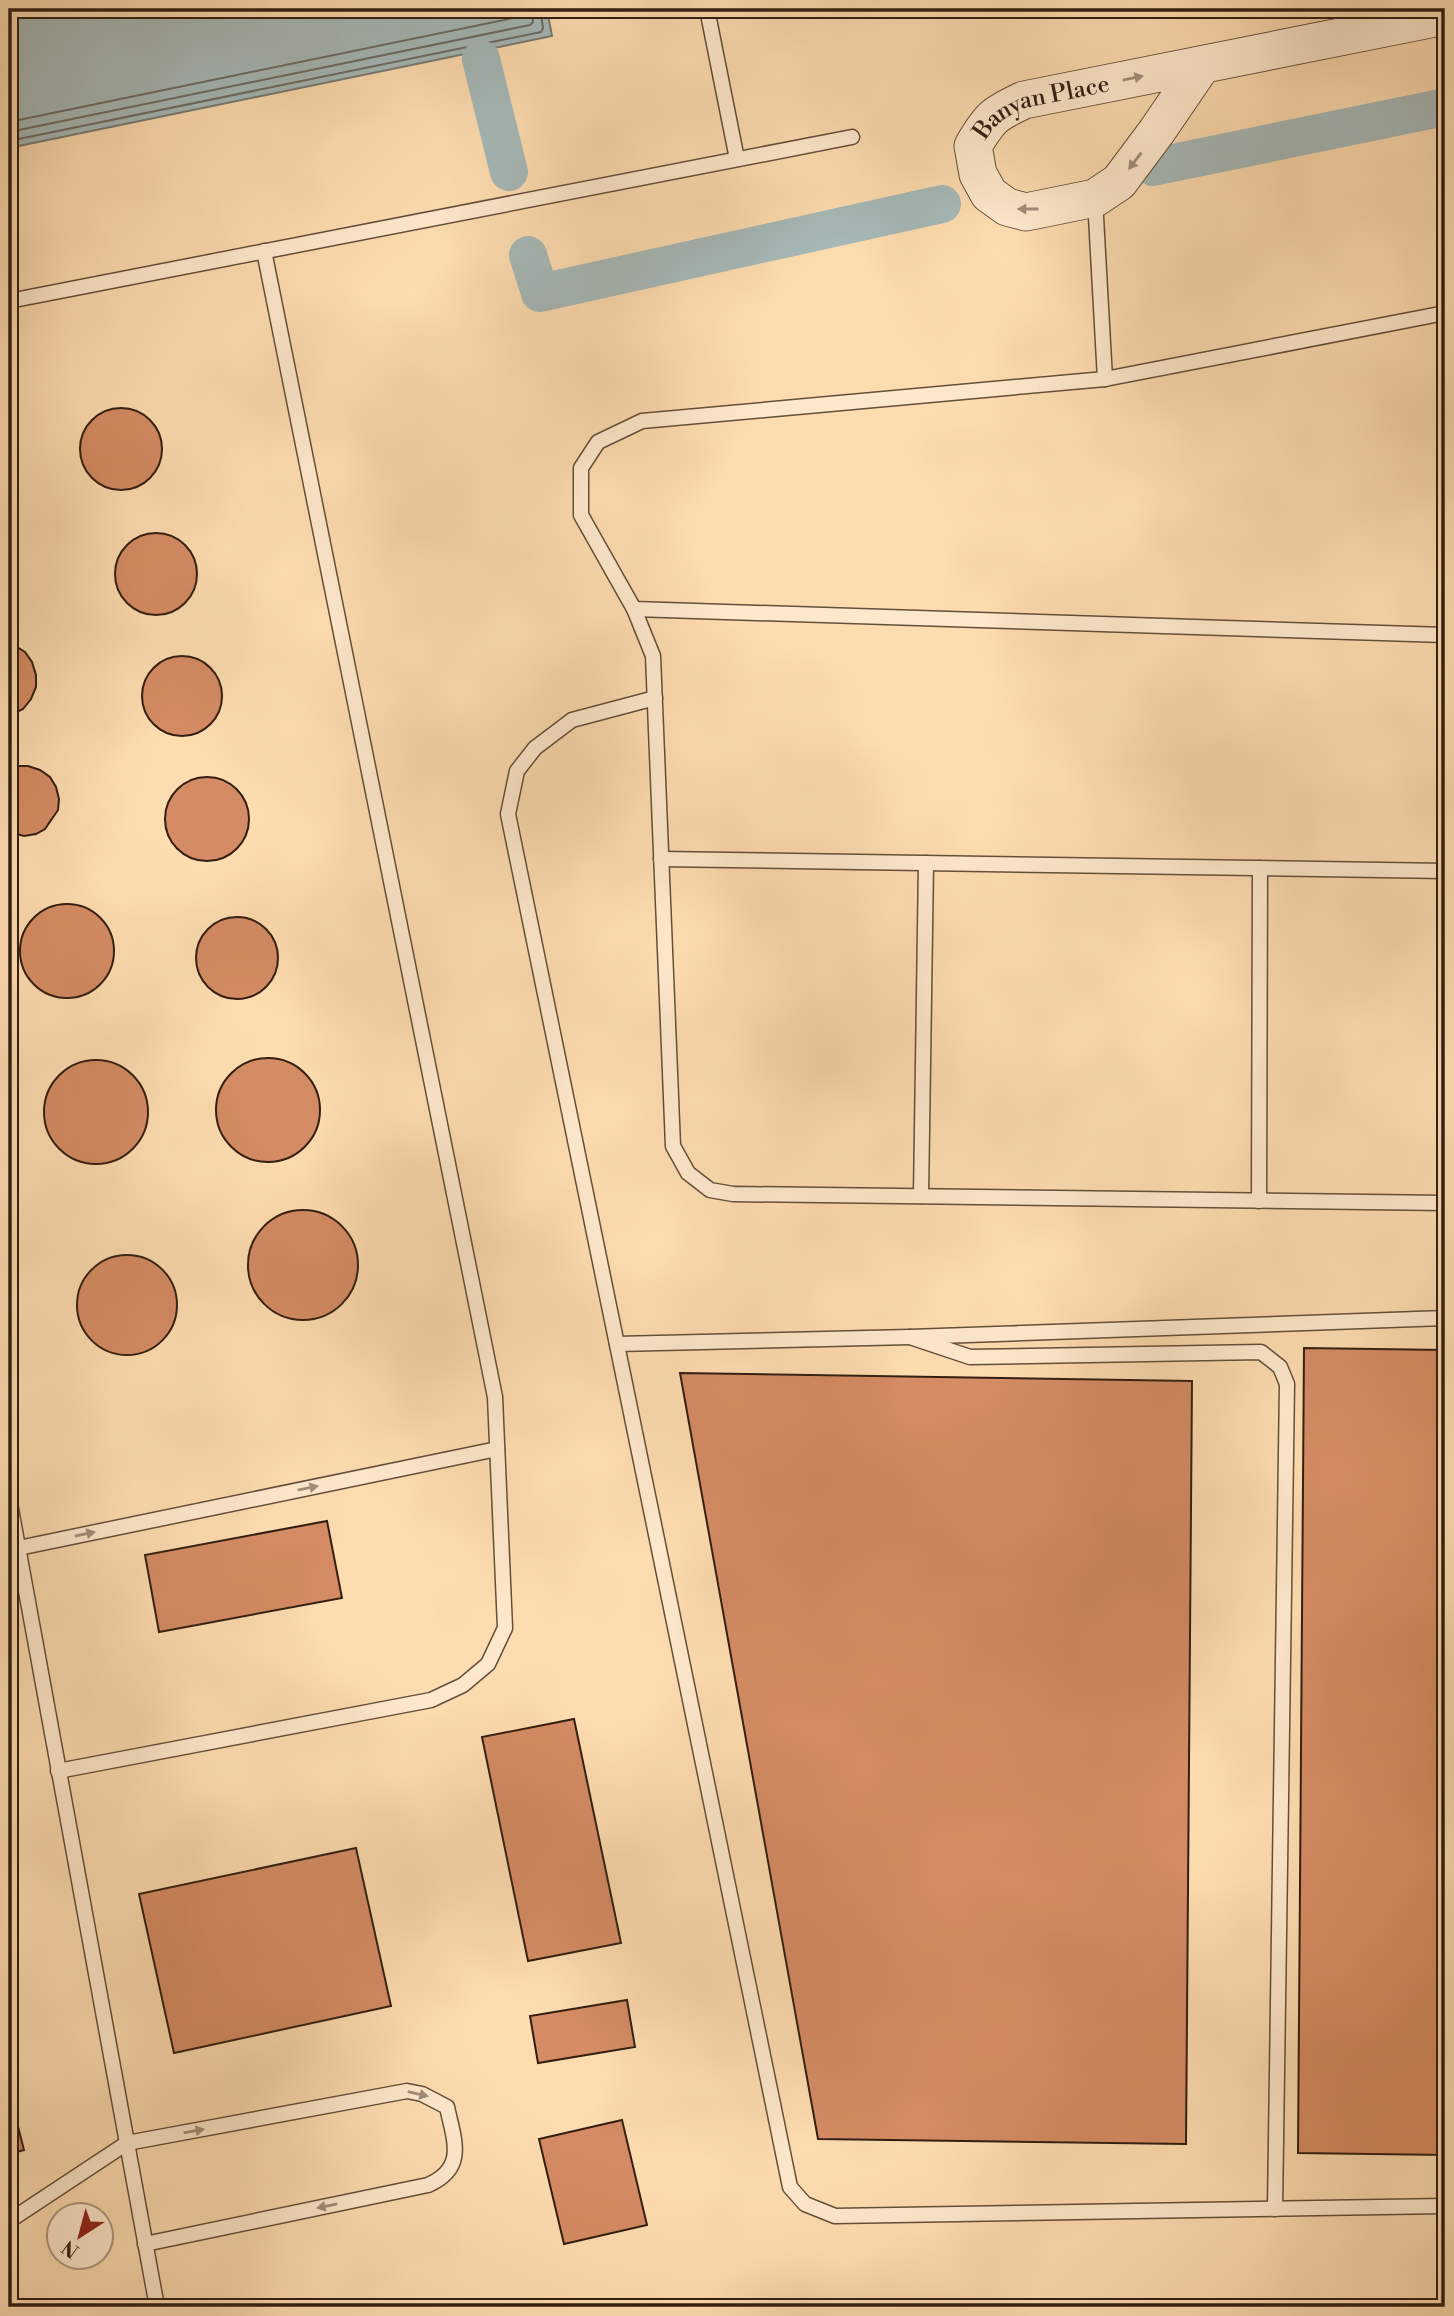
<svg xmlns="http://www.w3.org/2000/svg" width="1454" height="2316" font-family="'Libre Bodoni',serif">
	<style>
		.water { fill: #a5b8b7; stroke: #777a75; stroke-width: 2 }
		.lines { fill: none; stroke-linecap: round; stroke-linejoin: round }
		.shore { stroke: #6c6b64; stroke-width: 2 }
		.canal { stroke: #a5b8b7; stroke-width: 38 }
		.building { fill: #d58b63; stroke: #321e12; stroke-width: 2 }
		.service-casing { stroke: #654e3a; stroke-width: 17 }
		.tertiary-casing { stroke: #654e3a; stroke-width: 39 }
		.service { stroke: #fee8cc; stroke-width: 14 }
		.tertiary { stroke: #fee8cc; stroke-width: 37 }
		.oneway { fill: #a28d78 }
		.labels { text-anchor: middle; stroke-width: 5; stroke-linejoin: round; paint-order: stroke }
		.street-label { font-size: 24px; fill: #321e12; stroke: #fee8cc }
	</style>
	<rect width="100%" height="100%" fill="#fddcb0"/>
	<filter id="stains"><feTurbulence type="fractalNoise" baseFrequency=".00286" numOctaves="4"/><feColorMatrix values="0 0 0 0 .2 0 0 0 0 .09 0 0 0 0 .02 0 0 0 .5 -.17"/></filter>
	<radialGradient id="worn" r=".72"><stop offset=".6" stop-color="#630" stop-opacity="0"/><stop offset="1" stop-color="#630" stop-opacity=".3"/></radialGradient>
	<path class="water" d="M 9,9 L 547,9 L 552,36 L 9,148 Z"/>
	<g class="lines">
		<g class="shore">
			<path d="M 9,122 L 518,17 L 521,9"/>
			<path d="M 9,132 L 530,25 L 533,22 L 532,9"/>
			<path d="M 9,141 L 541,32 L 543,28 L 540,9"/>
		</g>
		<g class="canal">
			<path d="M 481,59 L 509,172"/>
			<path d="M 1153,167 L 1445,107"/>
			<path d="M 528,255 L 540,293 L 942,204"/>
		</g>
	</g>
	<g class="building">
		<circle cx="121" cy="449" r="41"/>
		<circle cx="156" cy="574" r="41"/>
		<path d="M 9,642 L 25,652 L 32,662 L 36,675 L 36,687 L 31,699 L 23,709 L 9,716 Z"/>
		<circle cx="182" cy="696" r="40"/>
		<path d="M 17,766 L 28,766 L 40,770 L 50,777 L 56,787 L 59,799 L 58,810 L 45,829 L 36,834 L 24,836 L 9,832 L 9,769 Z"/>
		<circle cx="207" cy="819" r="42"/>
		<circle cx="67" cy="951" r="47"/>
		<circle cx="237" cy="958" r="41"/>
		<circle cx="268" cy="1110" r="52"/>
		<circle cx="96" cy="1112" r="52"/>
		<circle cx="303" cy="1265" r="55"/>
		<circle cx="127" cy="1305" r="50"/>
		<path d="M 1304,1348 L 1445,1350 L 1445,2155 L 1298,2153 Z"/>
		<path d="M 680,1373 L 1192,1381 L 1186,2144 L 818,2139 Z"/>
		<path d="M 327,1521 L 342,1598 L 159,1632 L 145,1555 Z"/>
		<path d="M 574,1719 L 621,1943 L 528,1961 L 482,1737 Z"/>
		<path d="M 356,1848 L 391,2006 L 174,2053 L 139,1894 Z"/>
		<path d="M 627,2000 L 635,2047 L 538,2063 L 530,2016 Z"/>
		<path d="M 9,2091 L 24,2150 L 9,2154 Z"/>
		<path d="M 622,2120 L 647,2225 L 564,2244 L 539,2139 Z"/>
	</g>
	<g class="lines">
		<g class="service-casing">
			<g id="service">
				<path d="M 707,9 L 737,159"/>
				<path d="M 1095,199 L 1105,379"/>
				<path d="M 9,301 L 852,137"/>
				<path d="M 1445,313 L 1105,379 L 642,421 L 598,442 L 581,468 L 581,515 L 634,609 L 653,656 L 673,1146 L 688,1173 L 710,1190 L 733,1194 L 1445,1203"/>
				<path d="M 634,609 L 1445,635"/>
				<path d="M 655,698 L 572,720 L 535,748 L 517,771 L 508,814 L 790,2187 L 805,2204 L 835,2216 L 1445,2206"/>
				<path d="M 661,859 L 1445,871"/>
				<path d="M 921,1196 L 926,863"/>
				<path d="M 1259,1201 L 1260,868"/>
				<path d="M 910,1337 L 970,1357 L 1261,1352 L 1280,1367 L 1287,1384 L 1275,2209"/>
				<path d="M 617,1344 L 910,1337 L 1445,1318"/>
				<path d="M 9,1498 L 157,2307"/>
				<path d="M 9,1550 L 497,1449"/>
				<path d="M 58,1771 L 431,1700 L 463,1685 L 488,1664 L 505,1628 L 495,1397 L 264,251"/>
				<path d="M 9,2221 L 127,2143 L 407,2091 L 422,2094 L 447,2107 C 454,2140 467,2168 428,2185 L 145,2244"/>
			</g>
		</g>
		<g class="tertiary-casing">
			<g id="tertiary">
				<path id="s1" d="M 1202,65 L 1157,131 L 1119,182 L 1095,198 L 1026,212 L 1007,207 L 989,194 L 978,174 L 973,146 C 990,117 994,114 1024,100 L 1445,16"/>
			</g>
		</g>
		<use href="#service" class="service"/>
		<use href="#tertiary" class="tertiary"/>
	</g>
	<defs><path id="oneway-solid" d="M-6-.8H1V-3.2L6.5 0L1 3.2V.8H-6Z" transform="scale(1.75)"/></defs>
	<g class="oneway">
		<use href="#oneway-solid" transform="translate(1133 78) rotate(-11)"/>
		<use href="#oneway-solid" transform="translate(1135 161) rotate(127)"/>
		<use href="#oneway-solid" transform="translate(1028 209) rotate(-180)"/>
		<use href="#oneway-solid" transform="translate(308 1488) rotate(-12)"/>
		<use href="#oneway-solid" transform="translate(85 1534) rotate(-12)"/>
		<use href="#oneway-solid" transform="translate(418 2094) rotate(13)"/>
		<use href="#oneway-solid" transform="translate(194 2131) rotate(-10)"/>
		<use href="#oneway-solid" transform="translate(327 2206) rotate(168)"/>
	</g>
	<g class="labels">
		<g class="street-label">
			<text dy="8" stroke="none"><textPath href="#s1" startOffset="420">Banyan Place</textPath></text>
		</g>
	</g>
	<rect width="1454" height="2316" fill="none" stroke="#fddcb0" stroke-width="35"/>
	<rect x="10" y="10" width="1433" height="2295" fill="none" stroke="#321e12" stroke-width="3.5"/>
	<rect x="18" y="18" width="1419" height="2281" fill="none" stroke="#321e12" stroke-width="2"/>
	<g transform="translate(80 2236) rotate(216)"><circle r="33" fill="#fee8cc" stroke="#ac9782" stroke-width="2"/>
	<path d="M0-5L12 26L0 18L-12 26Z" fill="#8f2418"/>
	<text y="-10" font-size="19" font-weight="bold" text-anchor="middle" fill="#321e12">N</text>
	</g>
	<rect width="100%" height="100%" filter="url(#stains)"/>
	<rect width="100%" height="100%" fill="url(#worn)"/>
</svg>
